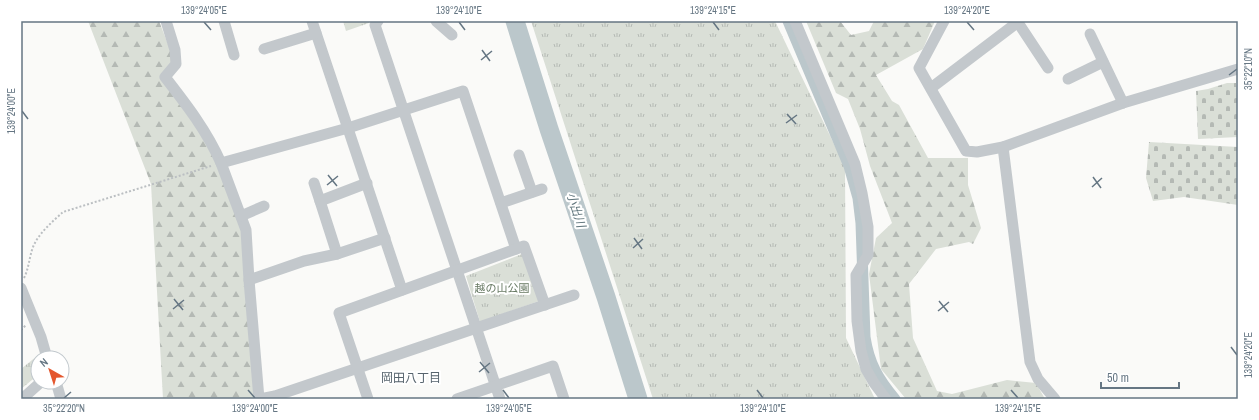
<svg xmlns="http://www.w3.org/2000/svg" width="1259" height="420" font-family="'Archivo Narrow','Noto Sans JP',sans-serif">
	<style>
		.grass { fill: url(#grass-tufts) }
		.forest { fill: url(#forest-firs) }
		.cemetery { fill: url(#cemetery-stones) }
		.lines { fill: none; stroke-linecap: round; stroke-linejoin: round }
		.canal { stroke: #bbc7cb; stroke-width: 11 }
		.river { stroke: #bbc7cb; stroke-width: 19 }
		.path { stroke: #bbbfc2; stroke-width: 2; stroke-dasharray: 2 2; stroke-linecap: butt }
		.minor { stroke: #c3c8cc; stroke-width: 11 }
		.ticks { fill: none; stroke: #657683; stroke-width: 1.5 }
		.labels { text-anchor: middle; stroke-width: 4; stroke-linejoin: round; paint-order: stroke }
		.park-label { font-size: 11px; fill: #687a64; stroke: #fff }
		.water-label { font-size: 12px; font-style: italic; fill: #60757c; stroke: #fff }
		.neighbourhood-label { font-size: 12px; fill: #57646e; stroke: #fff }
		.neatline { fill: none; stroke: #657683; stroke-width: 1.5 }
		.ticks-label { font-size: 10px; text-anchor: middle; fill: #657683 }
	</style>
	<defs>
		<pattern id="grass-tufts" width="24" height="20" patternUnits="userSpaceOnUse"><rect width="24" height="20" fill="#dadfd7"/><path d="M3 7l-1-3M5 7V3M7 7l1-3M15 17l-1-3M17 17v-4M19 17l1-3" fill="none" stroke="#b4b9b4"/></pattern>
		<pattern id="forest-firs" width="22" height="20" patternUnits="userSpaceOnUse"><rect width="22" height="20" fill="#dadfd7"/><path d="M5 1l3.5 6h-7zM16 11l3.5 6h-7z" fill="#b4b9b4"/></pattern>
		<pattern id="cemetery-stones" width="16" height="16" patternUnits="userSpaceOnUse"><rect width="16" height="16" fill="#dadfd7"/><path d="M2 7V4a2 2 0 0 1 4 0v3zM10 15v-3a2 2 0 0 1 4 0v3z" fill="#b4b9b4"/></pattern>
	</defs>
	<rect width="100%" height="100%" fill="#fafaf8"/>
	<g class="grass">
		<path d="M 343,21 L 370,21 L 369,23 L 346,31 Z"/>
		<path d="M 531,21 L 775,21 L 845,167 L 846,338 L 875,399 L 653,399 Z"/>
		<path d="M 522,254 L 539,301 L 480,322 L 466,276 Z"/>
		<path d="M 37,356 L 38,375 L 21,389 L 21,369 Z"/>
	</g>
	<g class="forest">
		<path d="M 88,21 L 159,21 L 171,52 L 172,62 L 161,77 L 209,146 L 242,231 L 255,399 L 163,399 L 151,184 Z"/>
		<path d="M 806,21 L 840,21 L 851,35 L 869,31 L 874,21 L 935,21 L 923,49 L 876,75 L 892,101 L 899,105 L 928,158 L 968,158 L 968,185 L 981,228 L 973,244 L 969,242 L 936,249 L 909,284 L 913,338 L 937,391 L 952,394 L 1007,380 L 1036,383 L 1045,399 L 906,399 L 881,369 L 869,274 L 876,238 L 892,223 L 870,166 L 860,129 L 848,99 L 836,93 Z"/>
	</g>
	<g class="cemetery">
		<path d="M 1227,83 L 1236,83 L 1238,108 L 1238,137 L 1198,139 L 1196,91 L 1208,89 Z"/>
		<path d="M 1149,142 L 1238,147 L 1238,205 L 1184,197 L 1153,201 L 1146,178 Z"/>
	</g>
	<g class="lines">
		<path class="canal" d="M 788,21 L 849,166 L 858,198 L 861,223 L 865,337 C 869,363 878,379 895,399"/>
		<path class="river" d="M 515,21 L 549,129 L 606,297 L 638,399"/>
		<g class="path">
			<path d="M 24,278 C 29,268 29,258 33,247 C 38,234 53,221 63,212 L 211,166"/>
			<path d="M 21,330 L 26,325"/>
		</g>
		<g class="minor">
			<path d="M 166,21 L 175,50 L 176,64 L 165,77 C 186,104 207,131 221,163 L 348,128 L 463,91 L 516,249 L 524,246 L 545,305"/>
			<path d="M 224,21 L 234,55"/>
			<path d="M 312,21 L 402,290"/>
			<path d="M 378,21 L 375,25 L 500,399"/>
			<path d="M 436,21 L 452,35"/>
			<path d="M 795,21 L 855,164 L 862,193 L 868,227 L 868,255 L 856,275 L 857,321 L 861,351 L 866,369 L 874,383 L 886,399"/>
			<path d="M 944,21 L 919,68 L 966,151 L 977,152 L 1003,147 L 1123,103 L 1238,69"/>
			<path d="M 1017,21 L 1048,68"/>
			<path d="M 1090,34 L 1123,103"/>
			<path d="M 264,49 L 316,33"/>
			<path d="M 1068,79 L 1103,62"/>
			<path d="M 931,88 L 1018,22"/>
			<path d="M 1003,147 L 1030,362 L 1038,379 L 1055,399"/>
			<path d="M 519,155 L 532,192"/>
			<path d="M 221,163 L 246,230 L 249,280 L 259,399"/>
			<path d="M 314,183 L 320,201"/>
			<path d="M 501,203 L 542,189"/>
			<path d="M 241,216 L 264,206"/>
			<path d="M 337,254 L 320,201 L 367,183"/>
			<path d="M 249,280 L 304,261 L 337,254 L 385,238"/>
			<path d="M 21,288 L 41,337 L 47,358"/>
			<path d="M 56,382 L 61,399"/>
			<path d="M 22,399 L 41,382"/>
			<path d="M 260,399 L 275,396 L 574,295"/>
			<path d="M 368,399 L 339,313 L 516,249"/>
			<path d="M 457,399 L 553,366 L 564,399"/>
		</g>
	</g>
	<path class="ticks" d="M 204,22 L 211,30M 459,22 L 465,30M 713,22 L 719,30M 967,22 L 974,30M 482,50 L 490,61M 481,60 L 492,51M 1229,75 L 1237,69M 22,111 L 28,119M 787,114 L 796,124M 786,123 L 797,115M 328,175 L 337,186M 1093,177 L 1101,188M 327,185 L 338,176M 1092,187 L 1102,178M 634,238 L 642,249M 633,248 L 643,239M 174,299 L 183,310M 939,301 L 948,312M 173,309 L 184,300M 938,311 L 949,302M 1231,347 L 1237,355M 480,362 L 489,373M 479,372 L 490,363M 248,390 L 255,398M 503,390 L 509,398M 757,390 L 763,398M 1011,390 L 1018,398M 64,398 L 71,392"/>
	<g class="labels">
		<g class="park-label">
			<text x="502" y="292">越の山公園</text>
		</g>
		<g class="water-label">
			<text transform="translate(576 210) rotate(72)" y="4">小出川</text>
		</g>
		<g class="neighbourhood-label">
			<text x="411" y="382">岡田八丁目</text>
		</g>
	</g>
	<rect width="1259" height="420" fill="none" stroke="#ffffff" stroke-width="44"/>
	<g transform="translate(50 370) rotate(321)"><circle r="19" fill="#ffffff" stroke="#c1c8cd"/>
	<path d="M0-3L7 15L0 10L-7 15Z" fill="#e4572e"/>
	<text y="-6" font-size="11" font-weight="bold" text-anchor="middle" fill="#657683">N</text>
	</g>
	<path d="M1101 382v6h78v-6" fill="none" stroke="#657683" stroke-width="2"/>
	<text x="1107" y="382" font-size="12" fill="#657683" stroke="#ffffff" stroke-width="3" paint-order="stroke">50 m</text>
	<rect x="22" y="22" width="1215" height="376" class="neatline"/>
	<g class="ticks-label">
		<text x="204" y="14">139°24'05"E</text>
		<text x="459" y="14">139°24'10"E</text>
		<text x="713" y="14">139°24'15"E</text>
		<text x="967" y="14">139°24'20"E</text>
		<text transform="translate(1248 69) rotate(-90)" y="4">35°22'10"N</text>
		<text transform="translate(11 111) rotate(-90)" y="4">139°24'00"E</text>
		<text transform="translate(1248 355) rotate(-90)" y="4">139°24'20"E</text>
		<text x="64" y="412">35°22'20"N</text>
		<text x="255" y="412">139°24'00"E</text>
		<text x="509" y="412">139°24'05"E</text>
		<text x="763" y="412">139°24'10"E</text>
		<text x="1018" y="412">139°24'15"E</text>
	</g>
</svg>
